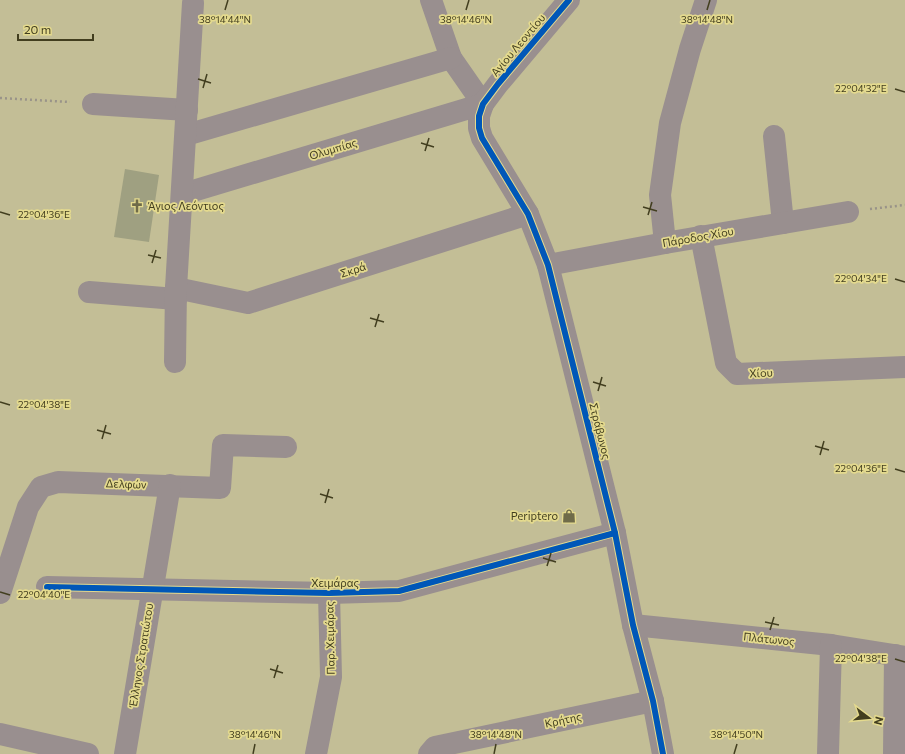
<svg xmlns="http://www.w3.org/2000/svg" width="905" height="754" font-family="Commissioner,sans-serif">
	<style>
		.building { fill: #9fa081 }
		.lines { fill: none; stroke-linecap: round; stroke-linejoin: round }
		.path { stroke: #999389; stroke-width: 2.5; stroke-dasharray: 2 3; stroke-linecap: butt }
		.minor { stroke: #998f8f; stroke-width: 22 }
		.cycleway-casing { stroke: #e4da8e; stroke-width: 8 }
		.cycleway { stroke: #0057b8; stroke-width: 6 }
		.ticks { fill: none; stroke: #423e1f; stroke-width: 1.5 }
		.labels { text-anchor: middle; stroke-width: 3.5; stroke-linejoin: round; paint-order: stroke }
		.street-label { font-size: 11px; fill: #423e1f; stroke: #e4da8e }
		.poi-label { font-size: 11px; fill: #423e1f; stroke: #e4da8e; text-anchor: start }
		.ticks-label { font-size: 10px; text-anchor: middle; fill: #423e1f; stroke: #e4da8e; stroke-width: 3.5; stroke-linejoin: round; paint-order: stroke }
	</style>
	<rect width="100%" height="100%" fill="#c3be96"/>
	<path class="building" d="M 125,169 L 159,175 L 149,242 L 114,237 Z"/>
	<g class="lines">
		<g class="path">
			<path d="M 0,98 L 70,102"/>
			<path d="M 870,209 L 905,205"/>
		</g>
		<g class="minor">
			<path d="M 431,0 L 451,58 L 483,104"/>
			<path d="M 569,0 L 498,84 L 483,104 L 479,116 L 479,128 L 482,138 L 528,214 L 548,265 L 615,533 L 633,625 L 653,701 L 663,754"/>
			<path d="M 93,104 L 187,110"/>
			<path d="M 186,135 L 451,58"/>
			<path d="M 774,136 L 783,223"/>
			<path d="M 183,194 L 483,104"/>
			<path d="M 701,236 L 726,363 L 737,374 L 905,367"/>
			<path d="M 665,243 L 660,195 L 670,123 L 690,49 L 706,0"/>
			<path d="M 548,265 L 665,243 L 848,212"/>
			<path d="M 176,288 L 248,303 L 528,214"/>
			<path d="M 89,292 L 176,299"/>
			<path d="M 175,362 L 176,288 L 193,3"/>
			<path d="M 47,587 L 329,593 L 399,591 L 615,533"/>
			<path d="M 0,593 L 28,507 L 41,487 L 58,482 L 220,488 L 223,445 L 286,447"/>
			<path d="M 633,625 L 831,645 L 905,657"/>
			<path d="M 0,734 L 88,754"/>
			<path d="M 125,754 L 170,485"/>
			<path d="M 316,754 L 331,677 L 329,593"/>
			<path d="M 429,754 L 435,747 L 653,701"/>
			<path d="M 828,754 L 831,645"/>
			<path d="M 894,754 L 895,655"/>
		</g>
		<g class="cycleway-casing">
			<g id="cycleway">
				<path d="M 569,0 L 498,84 L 483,104 L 479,116 L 479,128 L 482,138 L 528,214 L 548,265 L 615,533 L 633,625 L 653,701 L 663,754"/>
				<path d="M 47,587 L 329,593 L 399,591 L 615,533"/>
			</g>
		</g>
		<use href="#cycleway" class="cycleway"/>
	</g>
	<path class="ticks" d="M 225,10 L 228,0M 466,10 L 469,0M 707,10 L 710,0M 198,79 L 211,83M 203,88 L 207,74M 895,89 L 905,92M 421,143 L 434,147M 425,151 L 429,138M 643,207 L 657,211M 0,212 L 10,215M 648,215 L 652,202M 148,255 L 161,258M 152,263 L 156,250M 895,279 L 905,282M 370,318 L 384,322M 375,327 L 379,314M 593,382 L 606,386M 598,391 L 602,377M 0,402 L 10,405M 97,430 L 111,434M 102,439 L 106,425M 815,446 L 829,450M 820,455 L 824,441M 895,469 L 905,472M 320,494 L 333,498M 325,503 L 329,489M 543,558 L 556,562M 547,566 L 551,553M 0,592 L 10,595M 765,622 L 779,625M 770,630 L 774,617M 895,659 L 905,662M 270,669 L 283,673M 274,678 L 278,665M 253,754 L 255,744M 494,754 L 496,744M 734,754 L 737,744"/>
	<defs>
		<g id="church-bare" transform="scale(1.08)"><path d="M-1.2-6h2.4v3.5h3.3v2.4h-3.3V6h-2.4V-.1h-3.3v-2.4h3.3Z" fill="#6f6b49" stroke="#e4da8e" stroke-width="2.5" paint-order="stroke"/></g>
		<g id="shop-bare" transform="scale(1.08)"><path d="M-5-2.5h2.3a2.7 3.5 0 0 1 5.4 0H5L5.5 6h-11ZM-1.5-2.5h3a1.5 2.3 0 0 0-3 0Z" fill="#6f6b49" stroke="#e4da8e" stroke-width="2.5" paint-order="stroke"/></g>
	</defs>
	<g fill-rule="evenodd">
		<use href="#church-bare" x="137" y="206"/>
		<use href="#shop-bare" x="569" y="516"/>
	</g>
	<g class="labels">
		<g class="street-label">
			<text transform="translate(518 45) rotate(-50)" y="4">Αγίου Λεοντίου</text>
			<text transform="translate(333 149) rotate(-17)" y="4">Ολυμπίας</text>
			<text transform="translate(698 237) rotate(-10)" y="4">Πάροδος Χίου</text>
			<text transform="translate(353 270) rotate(-18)" y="4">Σκρά</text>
			<text transform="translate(761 373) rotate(-3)" y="4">Χίου</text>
			<text transform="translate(600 431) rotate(76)" y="4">Στράβωνος</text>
			<text transform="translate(126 484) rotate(2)" y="4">Δελφών</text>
			<text x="335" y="587">Χειμάρας</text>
			<text transform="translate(330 638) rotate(-91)" y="4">Παρ. Χειμάρας</text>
			<text transform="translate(769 639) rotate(6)" y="4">Πλάτωνος</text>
			<text transform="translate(141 655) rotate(-81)" y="4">Έλληνος Στρατιώτου</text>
			<text transform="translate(563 720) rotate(-12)" y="4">Κρήτης</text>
		</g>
		<g class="poi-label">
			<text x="148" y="210">Άγιος Λεόντιος</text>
			<text x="558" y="520" text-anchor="end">Periptero</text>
		</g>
	</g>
	<g class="ticks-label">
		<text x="225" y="23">38°14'44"N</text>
		<text x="466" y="23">38°14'46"N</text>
		<text x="707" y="23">38°14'48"N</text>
		<text x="861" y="92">22°04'32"E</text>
		<text x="44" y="218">22°04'36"E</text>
		<text x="861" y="282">22°04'34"E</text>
		<text x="44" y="408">22°04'38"E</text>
		<text x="861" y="472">22°04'36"E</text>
		<text x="44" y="598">22°04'40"E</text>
		<text x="861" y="662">22°04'38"E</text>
		<text x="255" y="738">38°14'46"N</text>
		<text x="496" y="738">38°14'48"N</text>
		<text x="737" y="738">38°14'50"N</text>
	</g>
	<g transform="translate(869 718) rotate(106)" stroke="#e4da8e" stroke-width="3" paint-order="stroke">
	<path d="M0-3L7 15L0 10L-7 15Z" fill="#423e1f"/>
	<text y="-6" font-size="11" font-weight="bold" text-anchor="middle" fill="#423e1f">N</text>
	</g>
	<path d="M18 34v6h75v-6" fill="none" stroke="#423e1f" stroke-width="2"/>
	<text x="24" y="34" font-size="12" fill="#423e1f" stroke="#e4da8e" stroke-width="3" paint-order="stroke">20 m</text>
</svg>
